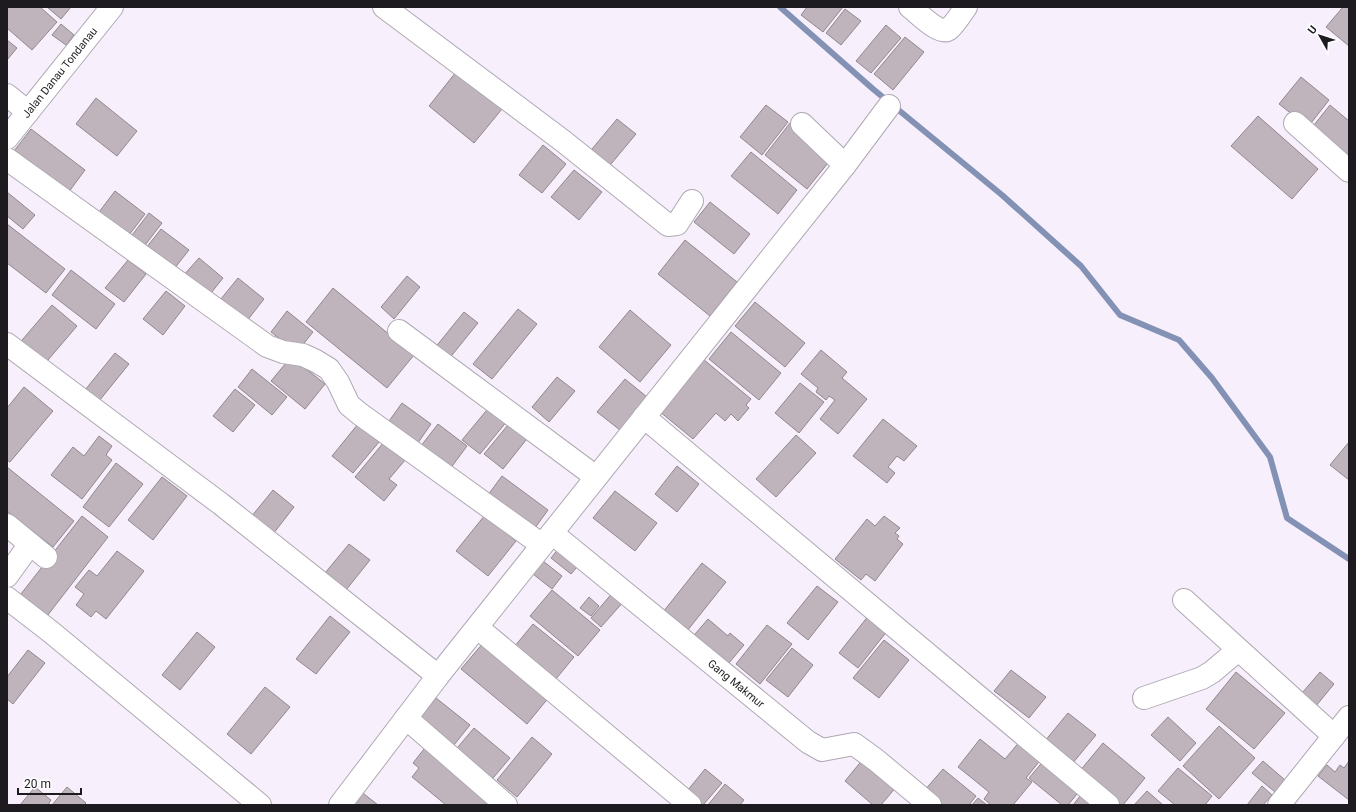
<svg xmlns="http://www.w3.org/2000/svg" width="1356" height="812" font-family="Roboto,sans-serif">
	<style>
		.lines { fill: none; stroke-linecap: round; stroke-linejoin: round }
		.stream { stroke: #8391b5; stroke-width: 6 }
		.building { fill: #bfb4bc; stroke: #92878f }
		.minor-casing { stroke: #afa8b3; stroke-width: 24 }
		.minor { stroke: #fff; stroke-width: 22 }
		.labels { text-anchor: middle; stroke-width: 3.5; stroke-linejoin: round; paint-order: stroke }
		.street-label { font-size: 11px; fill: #1d1b1f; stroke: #fff }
	</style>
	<rect width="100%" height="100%" fill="#f7f0fc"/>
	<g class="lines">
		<path class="stream" d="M 780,7 L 873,89 L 1002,195 L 1081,266 L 1120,315 L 1179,340 L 1212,378 L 1270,457 L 1287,518 L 1349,559"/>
	</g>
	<g class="building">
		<path d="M 7,7 L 40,7 L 57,22 L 32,50 L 7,28 Z"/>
		<path d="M 47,7 L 71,7 L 61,19 Z"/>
		<path d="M 807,7 L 843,7 L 823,32 L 801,15 Z"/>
		<path d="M 1343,7 L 1349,7 L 1349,46 L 1326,27 Z"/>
		<path d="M 845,9 L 861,21 L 841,45 L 826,33 Z"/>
		<path d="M 61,24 L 74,35 L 66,45 L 52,35 Z"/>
		<path d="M 886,25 L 901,38 L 871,73 L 856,61 Z"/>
		<path d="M 905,37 L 924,52 L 893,90 L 874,74 Z"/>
		<path d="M 7,40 L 17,48 L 7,60 Z"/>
		<path d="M 456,72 L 502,109 L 474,143 L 429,106 Z"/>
		<path d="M 1301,77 L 1329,100 L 1308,127 L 1279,104 Z"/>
		<path d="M 96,98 L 137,131 L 117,156 L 76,124 Z"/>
		<path d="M 766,105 L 788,122 L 762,155 L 740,137 Z"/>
		<path d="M 1330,105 L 1349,121 L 1349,154 L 1345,159 L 1310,130 Z"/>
		<path d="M 1258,116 L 1318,169 L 1292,199 L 1231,146 Z"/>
		<path d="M 617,119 L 636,134 L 606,170 L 587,155 Z"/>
		<path d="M 790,123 L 832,158 L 807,189 L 765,155 Z"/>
		<path d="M 31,129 L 85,170 L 68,193 L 14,151 Z"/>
		<path d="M 543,145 L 566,164 L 542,193 L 519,175 Z"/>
		<path d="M 751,152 L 797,190 L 778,214 L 731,176 Z"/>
		<path d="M 574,170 L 602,192 L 579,220 L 551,197 Z"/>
		<path d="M 115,191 L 145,214 L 126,239 L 96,216 Z"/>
		<path d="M 7,192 L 35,215 L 23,229 L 7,216 Z"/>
		<path d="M 710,202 L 750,234 L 734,254 L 694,222 Z"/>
		<path d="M 149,213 L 162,223 L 139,253 L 126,243 Z"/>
		<path d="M 7,224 L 65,269 L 46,293 L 7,263 Z"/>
		<path d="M 161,229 L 189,250 L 170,274 L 142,253 Z"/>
		<path d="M 685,240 L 737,282 L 710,316 L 658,274 Z"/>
		<path d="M 199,258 L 223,278 L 207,298 L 182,277 Z"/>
		<path d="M 128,260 L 146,274 L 124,302 L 105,288 Z"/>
		<path d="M 71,270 L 115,304 L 96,329 L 52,295 Z"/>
		<path d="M 407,276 L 420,287 L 394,319 L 381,307 Z"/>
		<path d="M 238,278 L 264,299 L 243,326 L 216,305 Z"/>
		<path d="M 333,288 L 414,355 L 387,388 L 306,322 Z"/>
		<path d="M 166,291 L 185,306 L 163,335 L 143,319 Z"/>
		<path d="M 755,302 L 805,343 L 785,367 L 735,326 Z"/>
		<path d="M 52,305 L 77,326 L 42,367 L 17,346 Z"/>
		<path d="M 518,309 L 537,324 L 492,379 L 473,364 Z"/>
		<path d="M 630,310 L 671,345 L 640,382 L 599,347 Z"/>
		<path d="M 287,311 L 313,332 L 297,352 L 271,332 Z"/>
		<path d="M 464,312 L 478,323 L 448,360 L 434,349 Z"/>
		<path d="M 731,332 L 781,373 L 759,400 L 709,359 Z"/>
		<path d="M 821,350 L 847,372 L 842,378 L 867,399 L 838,434 L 820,419 L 835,400 L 829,396 L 826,400 L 816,392 L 818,388 L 801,374 Z"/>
		<path d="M 115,353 L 129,364 L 95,406 L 81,395 Z"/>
		<path d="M 291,357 L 325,384 L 305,409 L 271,381 Z"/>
		<path d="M 703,359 L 751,399 L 746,405 L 749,408 L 738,421 L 731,414 L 725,421 L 716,413 L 693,439 L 659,411 Z"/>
		<path d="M 252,369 L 287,397 L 272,415 L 238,387 Z"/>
		<path d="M 557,377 L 575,391 L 549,422 L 532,407 Z"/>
		<path d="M 625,379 L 647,397 L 620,430 L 597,412 Z"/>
		<path d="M 800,383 L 824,402 L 799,433 L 775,413 Z"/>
		<path d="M 24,387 L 53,411 L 10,462 L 7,460 L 7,408 Z"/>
		<path d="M 235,389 L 255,405 L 233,432 L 213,416 Z"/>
		<path d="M 402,403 L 431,424 L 413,450 L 384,428 Z"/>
		<path d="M 491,405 L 508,420 L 480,454 L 462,440 Z"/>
		<path d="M 883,419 L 917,446 L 904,461 L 897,456 L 888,467 L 895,473 L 887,483 L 853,456 Z"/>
		<path d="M 512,420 L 530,435 L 503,469 L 484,454 Z"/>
		<path d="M 358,424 L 379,442 L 353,473 L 332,456 Z"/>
		<path d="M 438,424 L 467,446 L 447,473 L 417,451 Z"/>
		<path d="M 796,435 L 816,453 L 776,497 L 756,479 Z"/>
		<path d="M 99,436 L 112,446 L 106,455 L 112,460 L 82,499 L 51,475 L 73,447 L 84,456 Z"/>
		<path d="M 384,442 L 406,459 L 389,479 L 397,485 L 384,501 L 355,477 Z"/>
		<path d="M 1349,442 L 1349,480 L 1330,465 Z"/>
		<path d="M 116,463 L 143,484 L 109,527 L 83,507 Z"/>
		<path d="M 677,466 L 699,484 L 677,512 L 655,494 Z"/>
		<path d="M 7,467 L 74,521 L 53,547 L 7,511 Z"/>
		<path d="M 502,476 L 548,510 L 532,532 L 485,499 Z"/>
		<path d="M 162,477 L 187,496 L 153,540 L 128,520 Z"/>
		<path d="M 273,490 L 294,507 L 273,534 L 251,517 Z"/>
		<path d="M 615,491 L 657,523 L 635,551 L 593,518 Z"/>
		<path d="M 485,515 L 516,541 L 488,576 L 456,551 Z"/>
		<path d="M 82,516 L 108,537 L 44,620 L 17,599 Z"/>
		<path d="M 884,516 L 900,528 L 895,533 L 899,536 L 897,539 L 903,544 L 875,581 L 866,574 L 861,580 L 835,559 L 867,519 L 875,526 Z"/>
		<path d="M 563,543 L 583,560 L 571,574 L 551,558 Z"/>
		<path d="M 349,544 L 370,560 L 346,590 L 325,573 Z"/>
		<path d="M 117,551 L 144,571 L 106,619 L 96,611 L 91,617 L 76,605 L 84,594 L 75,587 L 89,570 L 97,576 Z"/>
		<path d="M 543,561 L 562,576 L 552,589 L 533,574 Z"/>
		<path d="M 702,563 L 726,582 L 687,631 L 663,612 Z"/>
		<path d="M 817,586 L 838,602 L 808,640 L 787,623 Z"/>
		<path d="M 552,590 L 600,630 L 578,656 L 530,616 Z"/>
		<path d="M 614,591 L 625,600 L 601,627 L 591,618 Z"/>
		<path d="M 589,597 L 599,606 L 591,616 L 580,608 Z"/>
		<path d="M 869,615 L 888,630 L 858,668 L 839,653 Z"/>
		<path d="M 330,616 L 350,632 L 316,674 L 296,659 Z"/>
		<path d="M 708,619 L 728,636 L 730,633 L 744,645 L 723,670 L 689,641 Z"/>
		<path d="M 533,624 L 574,657 L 551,685 L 510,652 Z"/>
		<path d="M 767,625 L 792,644 L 760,684 L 736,664 Z"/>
		<path d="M 197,632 L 215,647 L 180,690 L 162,675 Z"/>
		<path d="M 884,640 L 909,660 L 879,698 L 853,678 Z"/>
		<path d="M 484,642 L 550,696 L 527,724 L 461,669 Z"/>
		<path d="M 792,648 L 813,665 L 788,697 L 766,680 Z"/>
		<path d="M 28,650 L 45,663 L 13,704 L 7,699 L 7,677 Z"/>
		<path d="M 1011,670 L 1046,697 L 1029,718 L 994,691 Z"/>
		<path d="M 1236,672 L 1285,713 L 1254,749 L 1206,709 Z"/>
		<path d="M 1320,672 L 1334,684 L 1311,712 L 1296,700 Z"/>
		<path d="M 265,687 L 290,707 L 251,754 L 227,734 Z"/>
		<path d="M 436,698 L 470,725 L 454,745 L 420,718 Z"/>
		<path d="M 1068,713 L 1096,735 L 1072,764 L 1044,742 Z"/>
		<path d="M 1168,717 L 1196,743 L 1180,761 L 1151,735 Z"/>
		<path d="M 1219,726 L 1255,758 L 1219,799 L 1183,766 Z"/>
		<path d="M 474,728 L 510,758 L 488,784 L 452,754 Z"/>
		<path d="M 532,737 L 552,754 L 517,797 L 497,780 Z"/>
		<path d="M 980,739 L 1005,759 L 1021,740 L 1042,758 L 1026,778 L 1032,782 L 1013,805 L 991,805 L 984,799 L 989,792 L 958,767 Z"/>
		<path d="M 1103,743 L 1145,778 L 1123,805 L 1118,805 L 1079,772 Z"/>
		<path d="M 428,744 L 494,797 L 487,805 L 446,805 L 412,777 L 419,768 L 413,763 Z"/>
		<path d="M 864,758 L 897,786 L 881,805 L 873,805 L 845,781 Z"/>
		<path d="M 1045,759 L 1081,789 L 1068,805 L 1062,805 L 1029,778 Z"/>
		<path d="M 1263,761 L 1285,780 L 1275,792 L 1252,773 Z"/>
		<path d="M 1349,761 L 1349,800 L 1318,776 L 1327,765 L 1335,772 L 1340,765 L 1344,768 Z"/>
		<path d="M 1178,768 L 1212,796 L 1205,805 L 1175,805 L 1158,791 Z"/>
		<path d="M 705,769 L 722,783 L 703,805 L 693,805 L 683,796 Z"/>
		<path d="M 943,769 L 976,796 L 969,805 L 941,805 L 924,791 Z"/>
		<path d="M 725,784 L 744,800 L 740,805 L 708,805 Z"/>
		<path d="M 1262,786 L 1272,795 L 1263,805 L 1247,805 Z"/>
		<path d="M 35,787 L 51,800 L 48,805 L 20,805 Z"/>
		<path d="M 67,787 L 86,803 L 84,805 L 52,805 Z"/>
		<path d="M 359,790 L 378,805 L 348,805 Z"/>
		<path d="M 1084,791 L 1102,805 L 1073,805 Z"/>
		<path d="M 1147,791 L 1163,805 L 1134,805 Z"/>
		<path d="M 978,798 L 987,805 L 972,805 Z"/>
	</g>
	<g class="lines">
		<g class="minor-casing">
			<g id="minor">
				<path d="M 384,7 L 563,141 L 668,225 L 677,224 L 692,201"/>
				<path d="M 910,7 C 918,13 940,36 949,29 C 955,24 961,14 966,7"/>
				<path d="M 7,95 L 28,112"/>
				<path d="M 1295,123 L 1349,171"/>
				<path d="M 802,124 L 845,165"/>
				<path id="s1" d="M 7,138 L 112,7"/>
				<path d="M 7,159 L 267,346 L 283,352 L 303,355 L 316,361 L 329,369 L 338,382 L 349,405 L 360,414 L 542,545"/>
				<path d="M 399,331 L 596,477"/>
				<path d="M 7,344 L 221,504 L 438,676"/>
				<path d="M 644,417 L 1108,805"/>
				<path d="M 7,525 L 46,557"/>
				<path id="s2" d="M 552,533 L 808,742 L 822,750 L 854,744 L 876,760 L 930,805"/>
				<path d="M 7,576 L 30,544"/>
				<path d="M 7,598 L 51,632 L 260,805"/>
				<path d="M 1184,600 L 1334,736"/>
				<path d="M 478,628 L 690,805"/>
				<path d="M 1144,698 L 1202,678 L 1212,672 L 1238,650"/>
				<path d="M 406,718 L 506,805"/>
				<path d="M 340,805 L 438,676 L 845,165 L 889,106"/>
				<path d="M 1279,805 L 1349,717"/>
			</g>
		</g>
		<use href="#minor" class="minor"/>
	</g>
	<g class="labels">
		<g class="street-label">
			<text dy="4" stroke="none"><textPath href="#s1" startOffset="84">Jalan Danau Tondanau</textPath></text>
			<text dy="4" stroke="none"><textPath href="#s2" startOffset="238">Gang Makmur</textPath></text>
		</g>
	</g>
	<rect width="1356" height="812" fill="none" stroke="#1d1b1f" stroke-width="16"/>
	<g transform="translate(1320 36) rotate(309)" stroke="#ffffff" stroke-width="3" paint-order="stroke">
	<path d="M0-3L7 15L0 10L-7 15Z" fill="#1d1b1f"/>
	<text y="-6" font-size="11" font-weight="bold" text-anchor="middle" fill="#1d1b1f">U</text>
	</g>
	<path d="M18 788v6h63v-6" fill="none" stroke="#1d1b1f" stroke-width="2"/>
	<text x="24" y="788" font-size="12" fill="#1d1b1f" stroke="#ffffff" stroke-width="3" paint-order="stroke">20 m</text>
</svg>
